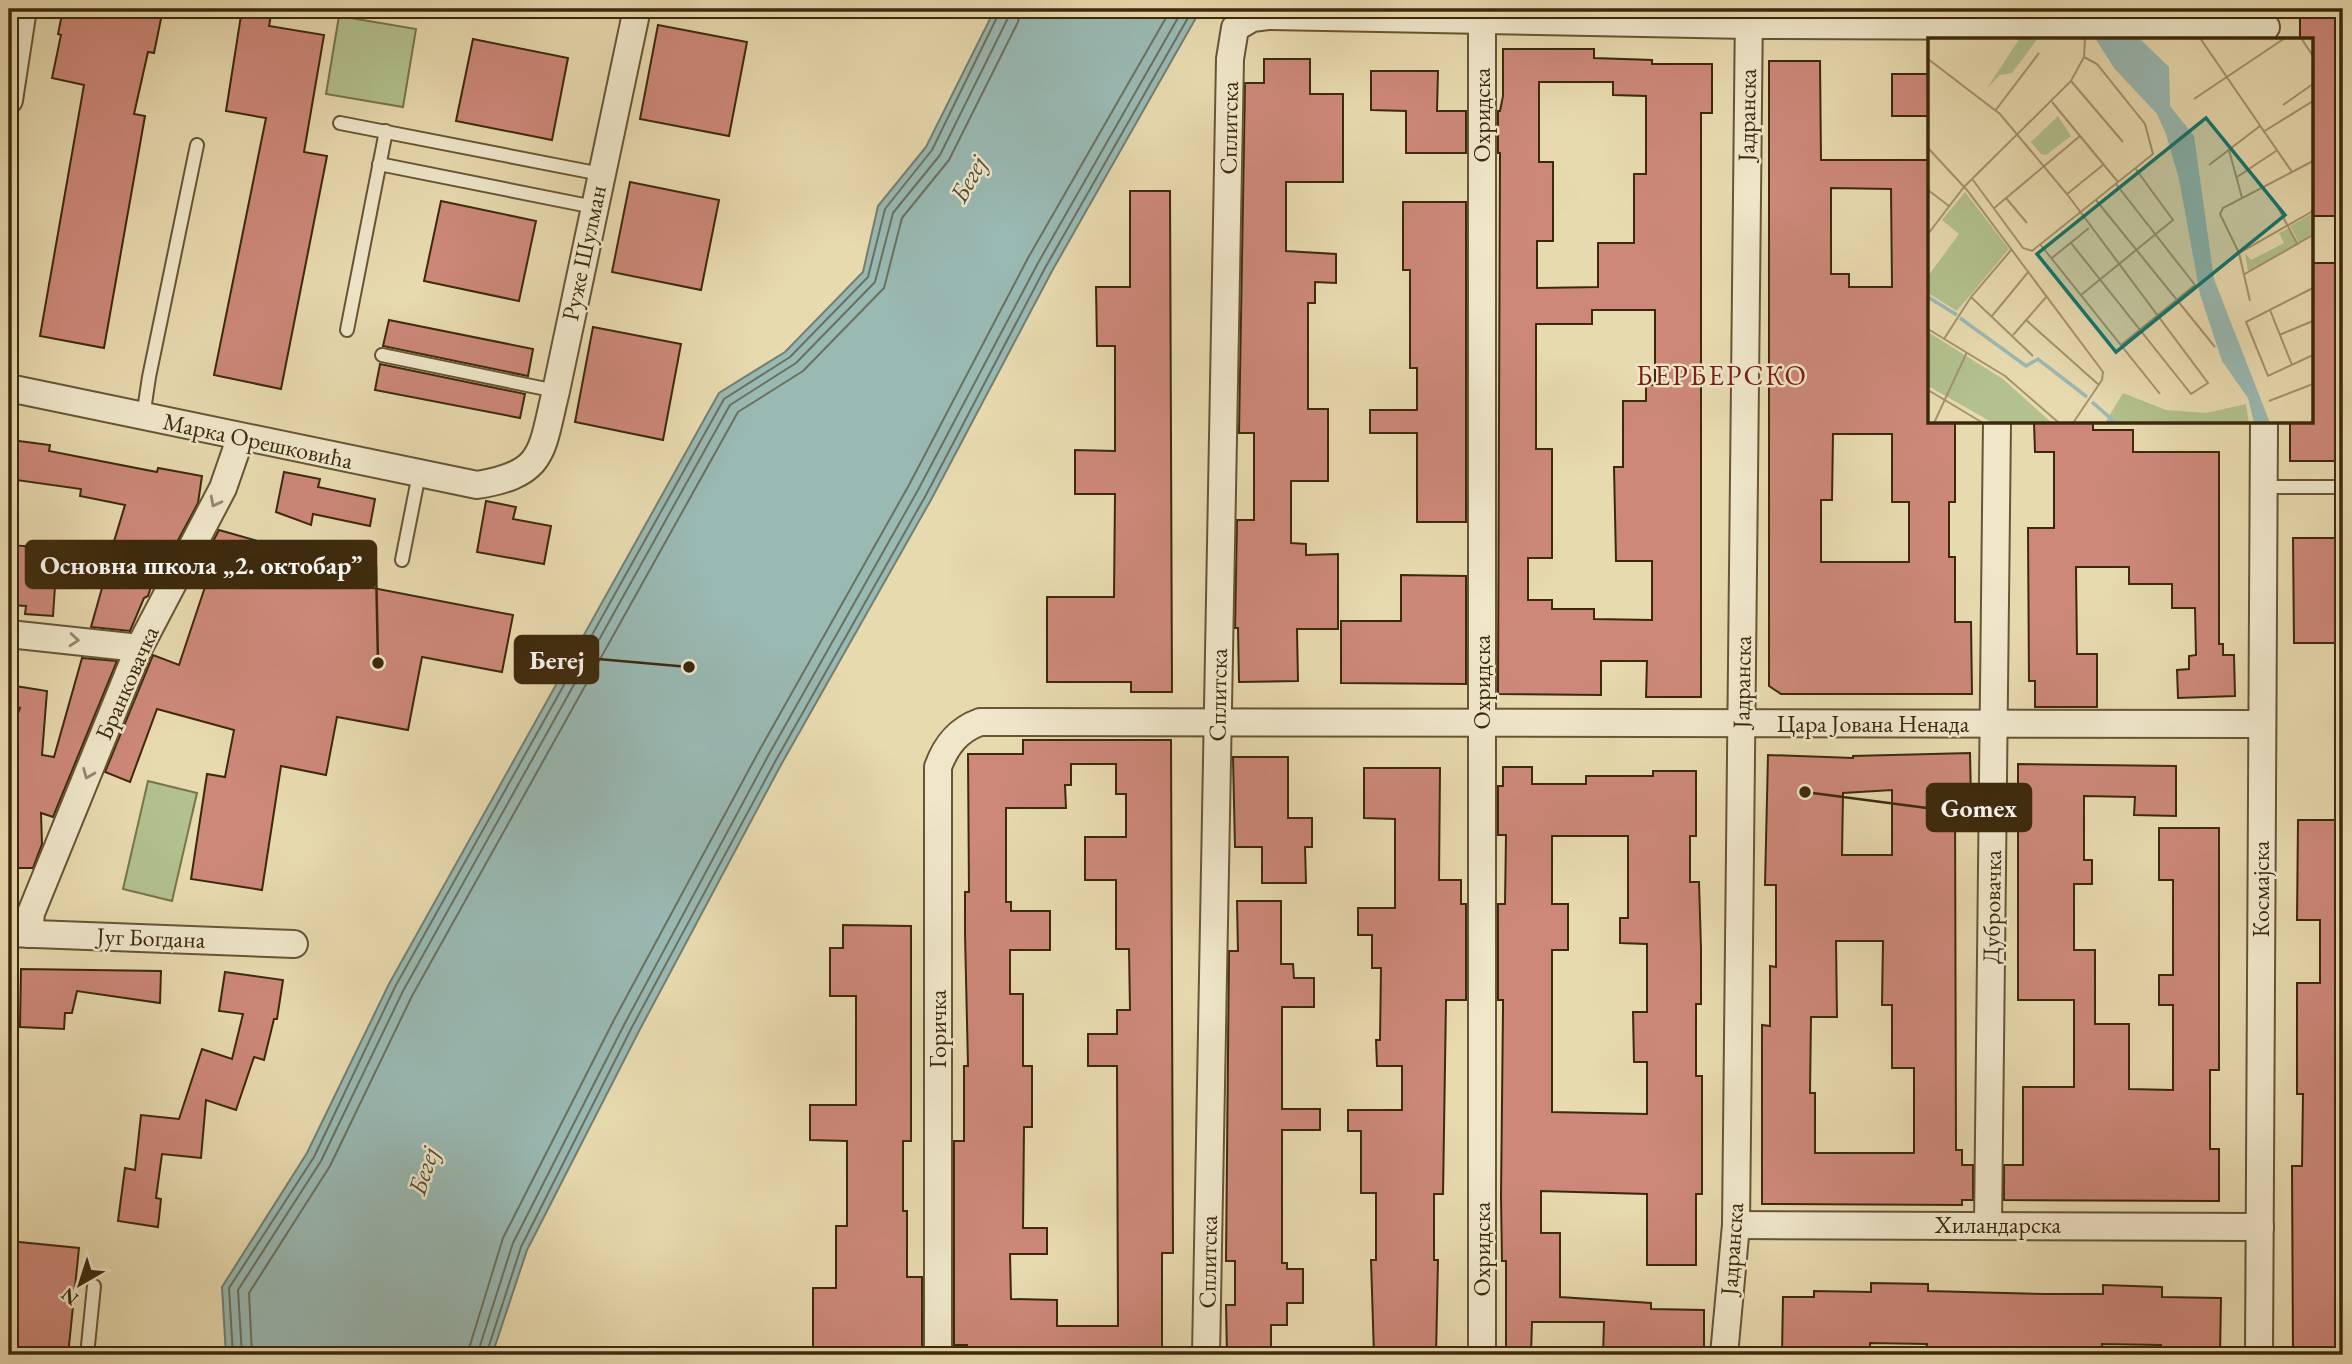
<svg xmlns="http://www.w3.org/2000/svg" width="2352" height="1364" font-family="'EB Garamond',serif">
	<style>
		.green { fill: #b2c18e; stroke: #77754d; stroke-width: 2 }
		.water { fill: #99b9b3; stroke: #747f70; stroke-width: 2 }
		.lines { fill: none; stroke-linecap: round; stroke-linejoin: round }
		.shore { stroke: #6a7160; stroke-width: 2 }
		.building { fill: #cd887a; stroke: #3c290c; stroke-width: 2; fill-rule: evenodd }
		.service-casing { stroke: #675535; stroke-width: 16 }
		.minor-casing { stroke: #675535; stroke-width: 30 }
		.service { stroke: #f0e7cb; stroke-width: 12 }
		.minor { stroke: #f0e7cb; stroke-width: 26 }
		.oneway { stroke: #96886c }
		.labels { text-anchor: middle; stroke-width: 5; stroke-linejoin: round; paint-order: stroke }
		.street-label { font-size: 24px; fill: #3c290c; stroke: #f0e7cb }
		.water-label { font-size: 26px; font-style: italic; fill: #534d36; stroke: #f0e7cb }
		.quarter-label { font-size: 28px; letter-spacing: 2px; fill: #7a1f14; stroke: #f0e7cb }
		.inset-river { fill: none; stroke: #99b9b3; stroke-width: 3.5 }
		.inset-road { fill: none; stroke: #a3936e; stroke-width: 2 }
		.view { fill: #0f766e; fill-opacity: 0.15; stroke: #0f766e; stroke-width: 3.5 }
		.inset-edge { fill: none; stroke: #3c290c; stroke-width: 3.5 }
		.leader { fill: none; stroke: #3c290c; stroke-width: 2.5 }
		.callout-dot { fill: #3c290c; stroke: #f0e7cb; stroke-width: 2.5 }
		.callout { fill: #3c290c; stroke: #3c290c; stroke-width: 2.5 }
		.callout-label { font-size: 26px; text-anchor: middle; font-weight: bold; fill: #fff }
	</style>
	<rect width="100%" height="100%" fill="#e8daaf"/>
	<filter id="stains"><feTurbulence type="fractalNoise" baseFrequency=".00286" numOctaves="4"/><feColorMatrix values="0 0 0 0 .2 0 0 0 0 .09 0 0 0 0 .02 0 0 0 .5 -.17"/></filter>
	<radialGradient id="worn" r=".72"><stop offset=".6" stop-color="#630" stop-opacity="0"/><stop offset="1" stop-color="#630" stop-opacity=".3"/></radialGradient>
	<g class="green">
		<path d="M 339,16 L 416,29 L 403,107 L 326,94 Z"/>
		<path d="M 148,781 L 197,793 L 172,901 L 123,889 Z"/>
	</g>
	<path class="water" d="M 995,9 L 1201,9 L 1052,271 L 932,498 L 782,763 L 639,1031 L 527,1250 L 492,1355 L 226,1355 L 222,1287 L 307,1153 L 389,984 L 719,393 L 785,352 L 863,272 L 878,206 L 926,147 Z"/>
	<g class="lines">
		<g class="shore">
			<path d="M 233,1355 L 229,1288 L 314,1157 L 395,987 L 724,399 L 790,357 L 868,277 L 885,209 L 932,150 L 1001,9"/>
			<path d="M 242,1355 L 238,1290 L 321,1161 L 403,991 L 730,405 L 796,363 L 875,282 L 893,213 L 940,155 L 1008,18 L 1010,9"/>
			<path d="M 252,1355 L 249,1293 L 330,1166 L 412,996 L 738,412 L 803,371 L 884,288 L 902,218 L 949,160 L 1018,22 L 1020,9"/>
			<path d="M 467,1355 L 503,1238 L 615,1018 L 759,751 L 909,485 L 1028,258 L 1171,9"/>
			<path d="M 477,1355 L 513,1243 L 625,1023 L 768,756 L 918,490 L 1038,263 L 1183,9"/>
			<path d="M 486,1355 L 521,1247 L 632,1027 L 776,760 L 926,495 L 1045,268 L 1193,9"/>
		</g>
	</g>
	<g class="building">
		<path d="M 63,9 L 163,9 L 154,53 L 148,52 L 134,114 L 145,116 L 104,348 L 40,336 L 84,85 L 52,78 L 61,35 L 58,34 Z"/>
		<path d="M 242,9 L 272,9 L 269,26 L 324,35 L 304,152 L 327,156 L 281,389 L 214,375 L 266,118 L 226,111 Z"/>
		<path d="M 2300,9 L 2343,9 L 2343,216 L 2312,216 L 2312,40 L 2300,40 Z"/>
		<path d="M 658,25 L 747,42 L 729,136 L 640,119 Z"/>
		<path d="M 473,39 L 568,58 L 552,140 L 456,121 Z"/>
		<path d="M 1503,49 L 1594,49 L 1594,58 L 1652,60 L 1652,64 L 1712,64 L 1712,113 L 1701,113 L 1701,697 L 1646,697 L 1647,661 L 1601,661 L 1601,695 L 1498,694 L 1500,153 L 1498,153 L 1498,111 L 1500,111 L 1503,96 ZM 1539,82 L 1613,82 L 1613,95 L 1646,96 L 1646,174 L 1634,174 L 1634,243 L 1598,243 L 1598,287 L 1537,288 L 1537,241 L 1553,241 L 1553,162 L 1539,162 ZM 1592,310 L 1655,310 L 1655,385 L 1646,385 L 1646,401 L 1623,401 L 1623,467 L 1614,467 L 1616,561 L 1652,561 L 1652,620 L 1594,619 L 1594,609 L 1552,609 L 1552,600 L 1528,600 L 1528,558 L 1552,558 L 1552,449 L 1536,449 L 1536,324 L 1592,324 Z"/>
		<path d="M 1264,59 L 1310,59 L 1310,94 L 1343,94 L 1343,182 L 1286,182 L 1286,251 L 1336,254 L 1336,283 L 1315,282 L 1315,303 L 1308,303 L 1308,409 L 1328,409 L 1328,481 L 1291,481 L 1291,543 L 1306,544 L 1306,555 L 1338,554 L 1338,629 L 1297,629 L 1298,681 L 1239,682 L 1238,628 L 1235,628 L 1237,520 L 1254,520 L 1254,433 L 1239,433 L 1245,83 L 1264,83 Z"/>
		<path d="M 1769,61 L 1820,61 L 1821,160 L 1930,160 L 1930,422 L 1955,422 L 1955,502 L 1949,502 L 1949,557 L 1955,557 L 1955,622 L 1971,622 L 1972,694 L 1781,694 L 1769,686 ZM 1831,188 L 1891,189 L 1892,287 L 1849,287 L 1849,274 L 1831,274 ZM 1833,434 L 1892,434 L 1892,502 L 1909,502 L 1909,562 L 1821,562 L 1821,500 L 1832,500 Z"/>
		<path d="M 1371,71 L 1438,71 L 1437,111 L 1466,111 L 1466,153 L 1406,153 L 1406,111 L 1371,110 Z"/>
		<rect x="1892" y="74" width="38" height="42"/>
		<path d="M 630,182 L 719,200 L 701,290 L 612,272 Z"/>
		<path d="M 1130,191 L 1170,191 L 1172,692 L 1131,692 L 1131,682 L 1047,682 L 1047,597 L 1114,597 L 1115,494 L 1075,494 L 1075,450 L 1115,451 L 1115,346 L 1097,346 L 1096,287 L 1130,287 Z"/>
		<path d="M 441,201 L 536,221 L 519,301 L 424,281 Z"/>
		<path d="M 1403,202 L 1466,202 L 1466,522 L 1417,522 L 1417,433 L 1370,433 L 1370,410 L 1417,410 L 1417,368 L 1410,368 L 1410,270 L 1403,270 Z"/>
		<path d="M 2312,263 L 2339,263 L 2343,461 L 2290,461 L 2290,422 L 2312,422 Z"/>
		<path d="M 389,320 L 533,349 L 528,376 L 383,346 Z"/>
		<path d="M 593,327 L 681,344 L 663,440 L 575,422 Z"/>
		<path d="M 380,364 L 525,394 L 520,418 L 375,390 Z"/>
		<path d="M 2034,422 L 2093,422 L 2093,430 L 2133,430 L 2133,452 L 2219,452 L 2219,644 L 2223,644 L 2223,655 L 2234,655 L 2235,696 L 2178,698 L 2177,670 L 2189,669 L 2189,656 L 2196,655 L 2195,608 L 2172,608 L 2172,584 L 2129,584 L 2129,567 L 2076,567 L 2077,654 L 2097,654 L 2097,707 L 2035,707 L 2035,681 L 2029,681 L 2028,528 L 2054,528 L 2054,452 L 2035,452 Z"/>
		<path d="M 11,440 L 50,445 L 49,451 L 157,472 L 158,468 L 202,476 L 198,503 L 168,559 L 161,556 L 148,596 L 144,598 L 130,631 L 91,627 L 104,581 L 56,571 L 53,616 L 25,614 L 26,606 L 9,605 L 9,545 L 81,550 L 82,542 L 112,548 L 125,505 L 80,496 L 81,489 L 9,479 Z"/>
		<path d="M 284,472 L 320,479 L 318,487 L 375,499 L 370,526 L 313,514 L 311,525 L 276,512 Z"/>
		<path d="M 486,501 L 516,507 L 513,519 L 551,526 L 544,564 L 477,552 Z"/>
		<path d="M 219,530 L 261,542 L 254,565 L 513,615 L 502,672 L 422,657 L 408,730 L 337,717 L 326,775 L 281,766 L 262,890 L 191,879 L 207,774 L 225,777 L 234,730 L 157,709 L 130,782 L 105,772 L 153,655 L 179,665 L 209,575 L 199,568 Z"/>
		<path d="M 2293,538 L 2335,538 L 2335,557 L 2343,557 L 2343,643 L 2294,643 Z"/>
		<path d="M 1401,575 L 1466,576 L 1466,684 L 1341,683 L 1341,621 L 1401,621 Z"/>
		<path d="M 82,658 L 117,661 L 53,817 L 41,813 L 42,844 L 33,868 L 9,868 L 9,737 L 20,708 L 9,707 L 9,685 L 47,691 L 42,755 L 54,757 Z"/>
		<path d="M 1023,740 L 1171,740 L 1173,1253 L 1162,1253 L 1162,1355 L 967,1355 L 967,1345 L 954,1345 L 954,1141 L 964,1141 L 964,1066 L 968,1066 L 965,934 L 965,892 L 969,892 L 968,754 L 1023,754 ZM 1071,764 L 1116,764 L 1116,794 L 1126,794 L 1126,837 L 1085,837 L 1085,880 L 1116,880 L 1116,949 L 1129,949 L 1130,1010 L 1117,1010 L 1117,1034 L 1088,1034 L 1088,1066 L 1117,1066 L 1118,1326 L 1057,1326 L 1057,1300 L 1011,1299 L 1010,1254 L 1047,1254 L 1047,1228 L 1023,1228 L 1024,1127 L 1032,1127 L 1032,1066 L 1023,1066 L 1023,994 L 1010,994 L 1010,950 L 1050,950 L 1050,911 L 1011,911 L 1011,902 L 1006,902 L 1006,808 L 1066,808 L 1065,785 L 1071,785 Z"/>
		<path d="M 1970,753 L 1971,800 L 1955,800 L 1956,1150 L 1962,1150 L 1962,1165 L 1973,1165 L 1973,1200 L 1962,1200 L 1962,1205 L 1762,1204 L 1762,1025 L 1770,1026 L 1770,966 L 1776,967 L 1776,885 L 1765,885 L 1768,755 L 1853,758 L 1853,756 ZM 1892,790 L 1892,855 L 1842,855 L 1843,793 ZM 1836,941 L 1883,941 L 1882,1005 L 1892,1005 L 1892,1068 L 1914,1068 L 1914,1153 L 1815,1153 L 1815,1093 L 1810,1093 L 1811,1017 L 1837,1017 Z"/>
		<path d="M 1233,757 L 1288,757 L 1288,818 L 1312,818 L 1312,847 L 1305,847 L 1306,883 L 1262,883 L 1262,847 L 1235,847 Z"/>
		<path d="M 2018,764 L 2176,766 L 2176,816 L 2134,815 L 2135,797 L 2084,796 L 2084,860 L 2092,860 L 2092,884 L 2074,884 L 2074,950 L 2095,950 L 2095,1024 L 2129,1024 L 2129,1089 L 2173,1090 L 2173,1005 L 2159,1005 L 2159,975 L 2173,975 L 2173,880 L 2159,880 L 2159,828 L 2219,828 L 2219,1070 L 2210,1070 L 2210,1149 L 2219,1149 L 2219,1201 L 2004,1200 L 2004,1165 L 2023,1165 L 2023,1087 L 2074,1087 L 2074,1000 L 2018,1000 Z"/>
		<path d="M 1503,767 L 1532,767 L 1532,784 L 1586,784 L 1586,776 L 1653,776 L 1653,771 L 1696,771 L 1696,836 L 1690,836 L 1690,882 L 1699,882 L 1701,949 L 1701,1004 L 1696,1004 L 1696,1076 L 1702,1076 L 1702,1194 L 1696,1194 L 1696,1265 L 1647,1265 L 1647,1194 L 1541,1191 L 1541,1233 L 1560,1233 L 1560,1297 L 1651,1303 L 1651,1309 L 1704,1310 L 1704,1355 L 1603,1355 L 1604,1322 L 1532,1322 L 1531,1355 L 1506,1355 L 1506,1261 L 1502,1261 L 1501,1197 L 1503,1009 L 1503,1000 L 1498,1000 L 1498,904 L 1505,904 L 1506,835 L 1498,835 L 1498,786 L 1503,786 ZM 1552,836 L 1628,836 L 1628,918 L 1620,918 L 1620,943 L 1647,944 L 1647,1012 L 1633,1012 L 1634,1062 L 1647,1062 L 1647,1114 L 1552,1112 L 1552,950 L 1568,950 L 1568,904 L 1552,904 Z"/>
		<path d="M 1364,768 L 1440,768 L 1439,880 L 1461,880 L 1461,904 L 1466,904 L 1466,1000 L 1446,1000 L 1443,1194 L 1434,1194 L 1434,1260 L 1438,1260 L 1436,1355 L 1374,1355 L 1371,1260 L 1376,1260 L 1376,1193 L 1361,1193 L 1361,1131 L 1348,1131 L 1348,1110 L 1402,1110 L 1402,1066 L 1377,1066 L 1376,1040 L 1380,1040 L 1381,968 L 1372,968 L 1372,935 L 1358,935 L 1358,908 L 1395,908 L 1395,819 L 1364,818 Z"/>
		<path d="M 2298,820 L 2343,820 L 2343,1355 L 2293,1355 L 2292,1166 L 2302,1166 L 2303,1094 L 2297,1094 L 2297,983 L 2320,983 L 2320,920 L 2297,920 Z"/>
		<path d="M 1237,901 L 1281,901 L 1281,964 L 1293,964 L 1294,978 L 1314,978 L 1314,1007 L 1282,1007 L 1282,1109 L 1320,1109 L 1320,1130 L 1282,1130 L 1282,1263 L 1287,1263 L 1287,1269 L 1303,1269 L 1303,1303 L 1287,1303 L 1287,1325 L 1271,1325 L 1271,1355 L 1227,1355 L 1226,1305 L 1235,1305 L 1235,1261 L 1226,1261 L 1229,951 L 1238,951 Z"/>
		<path d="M 843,925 L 911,926 L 911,1141 L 903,1141 L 903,1211 L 907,1211 L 907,1277 L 922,1277 L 922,1355 L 813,1355 L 813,1288 L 836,1288 L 836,1226 L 847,1226 L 847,1141 L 810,1140 L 810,1105 L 856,1105 L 856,996 L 830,996 L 830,948 L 843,948 Z"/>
		<path d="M 21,969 L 161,971 L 160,1003 L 77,991 L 72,1013 L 65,1013 L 64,1029 L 20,1027 Z"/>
		<path d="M 225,972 L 283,980 L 277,1019 L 274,1019 L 264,1060 L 254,1057 L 236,1110 L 206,1100 L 201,1158 L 162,1154 L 156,1198 L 161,1199 L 158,1227 L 118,1221 L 125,1168 L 135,1170 L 141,1115 L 179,1119 L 202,1049 L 232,1059 L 243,1014 L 219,1011 Z"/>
		<path d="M 9,1241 L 79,1248 L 68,1355 L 9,1355 Z"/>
		<path d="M 1871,1283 L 1928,1284 L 1928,1291 L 2045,1294 L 2103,1294 L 2103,1285 L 2162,1287 L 2162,1297 L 2221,1298 L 2220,1355 L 2161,1355 L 2161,1345 L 2102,1344 L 2102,1354 L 1985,1355 L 1926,1352 L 1927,1344 L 1870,1343 L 1870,1351 L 1813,1350 L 1813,1355 L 1782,1355 L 1783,1297 L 1814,1297 L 1814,1291 L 1871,1292 Z"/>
	</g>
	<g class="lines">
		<g class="service-casing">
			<g id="service">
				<path d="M 340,123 L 601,174"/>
				<path d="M 379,164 L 594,207"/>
				<path d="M 347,330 L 386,131"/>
				<path d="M 382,355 L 556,391"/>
				<path d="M 143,417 L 149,377 L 197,145"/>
				<path d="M 2264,487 L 2343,487"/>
				<path d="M 402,560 L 419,474"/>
				<path d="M 87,1355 L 94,1286"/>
			</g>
		</g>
		<g class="minor-casing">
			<g id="minor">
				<path d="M 1482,9 L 1482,1355"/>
				<path d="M 9,100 L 23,9"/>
				<path d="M 9,388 L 477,485 C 546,474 541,451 556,391 L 637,9"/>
				<path d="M 9,634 L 139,648"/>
				<path d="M 9,933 L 294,944"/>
				<path d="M 29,934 L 31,913 L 139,648 L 223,488 L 240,439"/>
				<path d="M 1736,1225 L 2260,1227"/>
				<path d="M 1988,1225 L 1997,422"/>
				<path d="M 938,1355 L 938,767 C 946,745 958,730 980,722 L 2262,724"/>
				<path d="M 1206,1355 L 1230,59 L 1235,28 L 1252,18 L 1268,16 L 1748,25 L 2266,27"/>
				<path d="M 1724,1355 L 1736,1225 L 1749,9"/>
				<path d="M 2259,1355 L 2264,422"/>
			</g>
		</g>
		<use href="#service" class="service"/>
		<use href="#minor" class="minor"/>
	</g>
	<defs><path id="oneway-chevron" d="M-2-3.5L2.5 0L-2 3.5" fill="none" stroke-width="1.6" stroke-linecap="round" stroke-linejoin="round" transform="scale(1.75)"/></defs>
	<g class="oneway">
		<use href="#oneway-chevron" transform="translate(215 502) rotate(118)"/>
		<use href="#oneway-chevron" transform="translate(74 640) rotate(5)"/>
		<use href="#oneway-chevron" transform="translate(88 774) rotate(112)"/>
	</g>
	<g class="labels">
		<g class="street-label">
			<text transform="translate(1482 115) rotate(-90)" y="8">Охридска</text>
			<text transform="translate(1747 115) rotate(-89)" y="8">Јадранска</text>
			<text transform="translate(1229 128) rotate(-89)" y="8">Сплитска</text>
			<text transform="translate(584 253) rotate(-78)" y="8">Руже Шулман</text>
			<text transform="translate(258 441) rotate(12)" y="8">Марка Орешковића</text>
			<text transform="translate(1482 682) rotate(-90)" y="8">Охридска</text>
			<text transform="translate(1742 682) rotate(-89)" y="8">Јадранска</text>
			<text transform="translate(127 683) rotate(-66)" y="8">Бранковачка</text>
			<text transform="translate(1218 695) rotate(-89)" y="8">Сплитска</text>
			<text x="1873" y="732">Цара Јована Ненада</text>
			<text transform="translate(2261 889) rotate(-90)" y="8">Космајска</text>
			<text transform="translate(1992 907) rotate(-89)" y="8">Дубровачка</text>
			<text transform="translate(151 938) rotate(2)" y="8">Југ Богдана</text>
			<text transform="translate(938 1029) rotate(-90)" y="8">Горичка</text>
			<text x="1998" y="1233">Хиландарска</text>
			<text transform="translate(1482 1249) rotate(-90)" y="8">Охридска</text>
			<text transform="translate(1732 1249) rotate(-86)" y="8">Јадранска</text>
			<text transform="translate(1208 1262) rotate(-89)" y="8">Сплитска</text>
		</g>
		<g class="water-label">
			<text transform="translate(968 179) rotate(-61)" y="9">Бегеј</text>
			<text transform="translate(423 1171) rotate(-72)" y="9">Бегеј</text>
		</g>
		<g class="quarter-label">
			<text x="1722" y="385">БЕРБЕРСКО</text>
		</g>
	</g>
	<g transform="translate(1928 38)">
		<rect width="385" height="385" fill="#e8daaf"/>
		<path d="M 92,0 L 110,0 L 84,35 L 72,37 L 59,50 ZM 130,78 L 143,98 L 118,117 L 113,116 L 103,104 ZM 37,154 L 81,211 L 29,273 L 0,255 L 0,238 L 31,196 L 14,182 ZM 385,175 L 385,196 L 371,205 L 362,188 ZM 361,190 L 370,207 L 320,233 L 317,215 L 323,222 L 356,205 L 351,195 ZM 0,294 L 75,341 L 124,385 L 65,385 L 0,348 ZM 195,355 L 238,372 L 278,375 L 318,366 L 321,385 L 177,385 Z" fill="#b2c18e"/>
		<path d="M 167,0 L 211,0 L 241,29 L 242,68 L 266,98 L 286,241 L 342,385 L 326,385 L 320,360 L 294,323 L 272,256 L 251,141 L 238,96 L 229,76 L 186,30 Z" fill="#99b9b3"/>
		<path class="inset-river" d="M 0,259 L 29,277M 32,280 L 98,328 L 110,321 L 159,359M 164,364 L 188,385"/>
		<path class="inset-road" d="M 272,0 L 364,134M 373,0 L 385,18M 0,21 L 72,76 L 139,156 L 280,345 L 263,356 L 143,205M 143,43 L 195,104M 266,61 L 357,0M 124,64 L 190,144M 355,67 L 385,46M 67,73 L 111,15M 335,94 L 385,63M 0,110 L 39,152 L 175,334 L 174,342 L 145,385M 301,112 L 314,160M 385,123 L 295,170 L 292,176 L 311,215 L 385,173M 281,127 L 332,88M 309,139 L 348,113M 45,142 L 95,210 L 104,213 L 225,116 L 217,86 L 169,26 L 156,19M 188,146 L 267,247 L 193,307M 0,152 L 21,168M 139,156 L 175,127M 78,160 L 99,185M 168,162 L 287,309M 346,162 L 370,207M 65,171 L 152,98M 0,196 L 36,149 L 143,43 L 156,19 L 157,0M 112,206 L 232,356M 311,215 L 322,263M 124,220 L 161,190M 315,237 L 385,197M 385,250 L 318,284 L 340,338 L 385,317M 153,257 L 245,182 L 207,130M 43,259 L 105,318M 342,272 L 364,327M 64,278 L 101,233M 98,282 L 171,347M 0,291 L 77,338 L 131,385M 85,297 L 119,258M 351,297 L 385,283M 16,301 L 43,259 L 84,211M 0,352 L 55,385M 341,363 L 385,346M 6,385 L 39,314"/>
		<path class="view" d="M 278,80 L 357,177 L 188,314 L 109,216 Z"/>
		<rect width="385" height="385" class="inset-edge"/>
	</g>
	<path class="leader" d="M378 663L376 565M689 667L598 659M1805 792L1927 808"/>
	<g class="callout-dot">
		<circle cx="378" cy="663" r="7"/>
		<circle cx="689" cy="667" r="7"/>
		<circle cx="1805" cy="792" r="7"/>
	</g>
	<g class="callout">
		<rect x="26" y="541" width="350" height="47" rx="7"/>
		<rect x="515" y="636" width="83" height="47" rx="7"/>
		<rect x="1927" y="784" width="104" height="47" rx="7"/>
	</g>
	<g class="callout-label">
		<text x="201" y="574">Основна школа „2. октобар”</text>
		<text x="557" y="669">Бегеј</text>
		<text x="1979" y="817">Gomex</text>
	</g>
	<rect width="2352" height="1364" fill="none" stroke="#e8daaf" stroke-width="35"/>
	<rect x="10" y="10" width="2331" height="1343" fill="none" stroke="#3c290c" stroke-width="3.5"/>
	<rect x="18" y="18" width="2317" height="1329" fill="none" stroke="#3c290c" stroke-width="2"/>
	<g transform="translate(80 1284) rotate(219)" stroke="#f0e7cb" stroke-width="5" paint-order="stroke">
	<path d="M0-5L12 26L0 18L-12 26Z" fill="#3c290c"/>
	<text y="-10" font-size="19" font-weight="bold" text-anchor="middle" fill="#3c290c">N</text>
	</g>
	<rect width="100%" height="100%" filter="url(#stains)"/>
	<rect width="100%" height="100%" fill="url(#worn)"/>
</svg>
